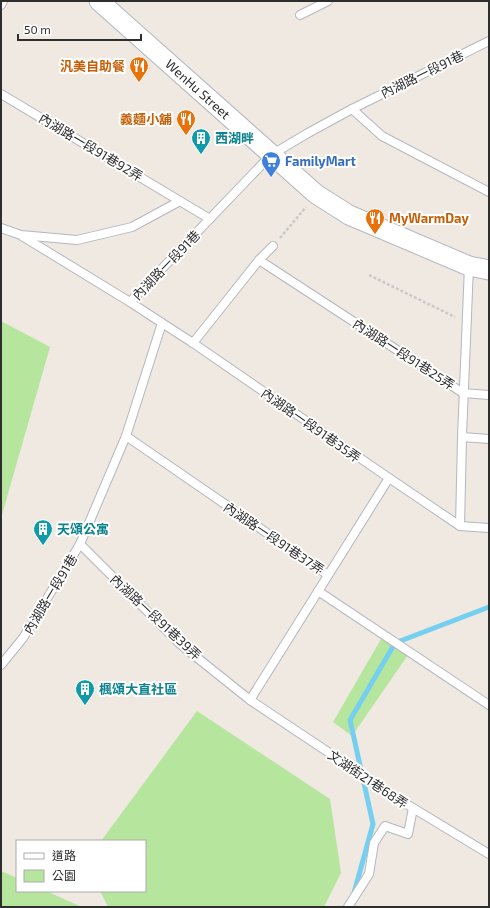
<svg xmlns="http://www.w3.org/2000/svg" width="490" height="908" font-family="'Exo 2','Noto Sans TC',sans-serif">
	<style>
		.green { fill: #b6e59e }
		.lines { fill: none; stroke-linecap: round; stroke-linejoin: round }
		.stream { stroke: #75cff0; stroke-width: 5 }
		.service-casing { stroke: #b4b7c1; stroke-width: 10 }
		.tertiary-casing { stroke: #b4b7c1; stroke-width: 21 }
		.path { stroke: #c9c9c9; stroke-width: 2.5; stroke-dasharray: 3 2; stroke-linecap: butt }
		.service { stroke: #fff; stroke-width: 8 }
		.tertiary { stroke: #fff; stroke-width: 19 }
		.labels { text-anchor: middle; stroke-width: 4; stroke-linejoin: round; paint-order: stroke }
		.food-label { font-size: 13px; font-weight: bold; fill: #c56008; stroke: #fff; text-anchor: end }
		.street-label { font-size: 13px; fill: #2e2e2e; stroke: #fff }
		.culture-label { font-size: 13px; font-weight: bold; fill: #0d838f; stroke: #fff; text-anchor: start }
		.shop-label { font-size: 13px; font-weight: bold; fill: #366cbe; stroke: #fff; text-anchor: start }
	</style>
	<rect width="100%" height="100%" fill="#efe9e1"/>
	<g class="green">
		<path d="M 1,321 L 50,347 L 1,518 Z"/>
		<path d="M 384,634 L 410,652 L 352,736 L 333,722 Z"/>
		<path d="M 197,711 L 330,799 L 341,873 L 324,907 L 108,907 L 100,891 L 145,891 L 145,841 L 101,841 Z"/>
		<path d="M 1,871 L 17,878 L 17,891 L 46,891 L 82,907 L 1,907 Z"/>
	</g>
	<g class="lines">
		<path class="stream" d="M 354,893 L 373,824 L 350,720 L 395,643 L 489,607"/>
		<g class="service-casing">
			<g id="service">
				<path d="M 1,5 L 3,1"/>
				<path d="M 300,15 L 328,1"/>
				<path d="M 1,94 L 210,219"/>
				<path d="M 352,109 L 382,136 L 489,192"/>
				<path d="M 1,228 L 21,235 L 77,240 L 132,227 L 180,201"/>
				<path d="M 22,236 L 130,302"/>
				<path d="M 259,260 L 463,393 L 489,395"/>
				<path d="M 162,323 L 193,343 L 389,478 L 460,526 L 489,528"/>
				<path d="M 193,343 L 259,260 L 273,246"/>
				<path d="M 126,436 L 328,575"/>
				<path d="M 462,437 L 489,439"/>
				<path d="M 460,526 L 462,437 L 469,266"/>
				<path d="M 80,544 L 180,644 L 250,700 L 403,802 L 489,854"/>
				<path d="M 318,591 L 489,705"/>
				<path d="M 1,665 L 23,638 L 80,544 L 126,436 L 162,323 L 130,302 L 271,155 L 308,133 L 352,109 L 489,41"/>
				<path d="M 250,700 L 389,478"/>
				<path d="M 348,907 L 369,874 L 374,843 L 385,826 L 408,834 L 413,808"/>
			</g>
		</g>
		<g class="tertiary-casing">
			<path id="tertiary" d="M 99,1 L 316,194 L 349,215 L 469,266 L 489,270"/>
		</g>
		<g class="path">
			<path d="M 280,238 L 306,207"/>
			<path d="M 369,275 L 455,317"/>
		</g>
		<use href="#service" class="service"/>
		<use href="#tertiary" class="tertiary"/>
	</g>
	<defs>
		<g id="restaurant-pin" transform="scale(1)"><path d="M0 17L-7.5 6A9.5 9.5 0 1 1 7.5 6Z" fill="#e8710a" stroke="#fff"/><path d="M-5-6h1v4h1v-4h1v4h1v-4h1v5L-1.5 .5V6h-2V.5L-5-1ZM5-6V6H3V1.5H1.5Q1.5-4 5-6Z" fill="#fff"/></g>
		<g id="building-pin" transform="scale(1)"><path d="M0 17L-7.5 6A9.5 9.5 0 1 1 7.5 6Z" fill="#0f9aa8" stroke="#fff"/><path d="M-4-6H4V6H1V3H-1V6H-4ZM-2.5-4.3h1.7v1.8h-1.7ZM.8-4.3h1.7v1.8H.8ZM-2.5-1h1.7V.8h-1.7ZM.8-1h1.7V.8H.8Z" fill="#fff"/></g>
		<g id="supermarket-pin" transform="scale(1)"><path d="M0 17L-7.5 6A9.5 9.5 0 1 1 7.5 6Z" fill="#3f7fe0" stroke="#fff"/><path d="M-6-5.5h2.5l.6 2H6L4.5 2H-2.5L-4.4-4H-6ZM-1.5 3.2a1.3 1.3 0 1 0 .1 0ZM3 3.2a1.3 1.3 0 1 0 .1 0Z" fill="#fff"/></g>
	</defs>
	<g fill-rule="evenodd">
		<use href="#restaurant-pin" x="139" y="66"/>
		<use href="#restaurant-pin" x="186" y="119"/>
		<use href="#building-pin" x="201" y="138"/>
		<use href="#supermarket-pin" x="271" y="161"/>
		<use href="#restaurant-pin" x="375" y="218"/>
		<use href="#building-pin" x="43" y="529"/>
		<use href="#building-pin" x="85" y="689"/>
	</g>
	<g class="labels">
		<g class="food-label">
			<text x="125" y="71">汎美自助餐</text>
			<text x="172" y="124">義麵小舖</text>
			<text x="389" y="223" text-anchor="start">MyWarmDay</text>
		</g>
		<g class="street-label">
			<text transform="translate(422 74) rotate(-26)" y="5">內湖路一段91巷</text>
			<text transform="translate(198 89) rotate(42)" y="5">WenHu Street</text>
			<text transform="translate(91 147) rotate(31)" y="5">內湖路一段91巷92弄</text>
			<text transform="translate(166 265) rotate(-46)" y="5">內湖路一段91巷</text>
			<text transform="translate(404 354) rotate(33)" y="5">內湖路一段91巷25弄</text>
			<text transform="translate(311 425) rotate(35)" y="5">內湖路一段91巷35弄</text>
			<text transform="translate(274 538) rotate(34)" y="5">內湖路一段91巷37弄</text>
			<text transform="translate(50 594) rotate(-59)" y="5">內湖路一段91巷</text>
			<text transform="translate(156 617) rotate(43)" y="5">內湖路一段91巷39弄</text>
			<text transform="translate(368 779) rotate(34)" y="5">文湖街21巷68弄</text>
		</g>
		<g class="culture-label">
			<text x="215" y="143">西湖畔</text>
			<text x="57" y="534">天頌公寓</text>
			<text x="99" y="694">楓頌大直社區</text>
		</g>
		<g class="shop-label">
			<text x="285" y="166">FamilyMart</text>
		</g>
	</g>
	<rect width="490" height="908" fill="none" stroke="#2e2e2e" stroke-width="4"/>
	<rect x="16" y="840" width="130" height="52" fill="#ffffff" stroke="#ababab"/>
	<rect x="24" y="853" width="20" height="6" fill="#ffffff" stroke="#ababab"/>
	<text x="52" y="860" font-size="12" fill="#2e2e2e">道路</text>
	<rect x="24" y="870" width="20" height="12" fill="#b6e59e" stroke="#ababab"/>
	<text x="52" y="880" font-size="12" fill="#2e2e2e">公園</text>
	<path d="M18 34v6h123v-6" fill="none" stroke="#2e2e2e" stroke-width="2"/>
	<text x="24" y="34" font-size="12" fill="#2e2e2e" stroke="#ffffff" stroke-width="3" paint-order="stroke">50 m</text>
</svg>
